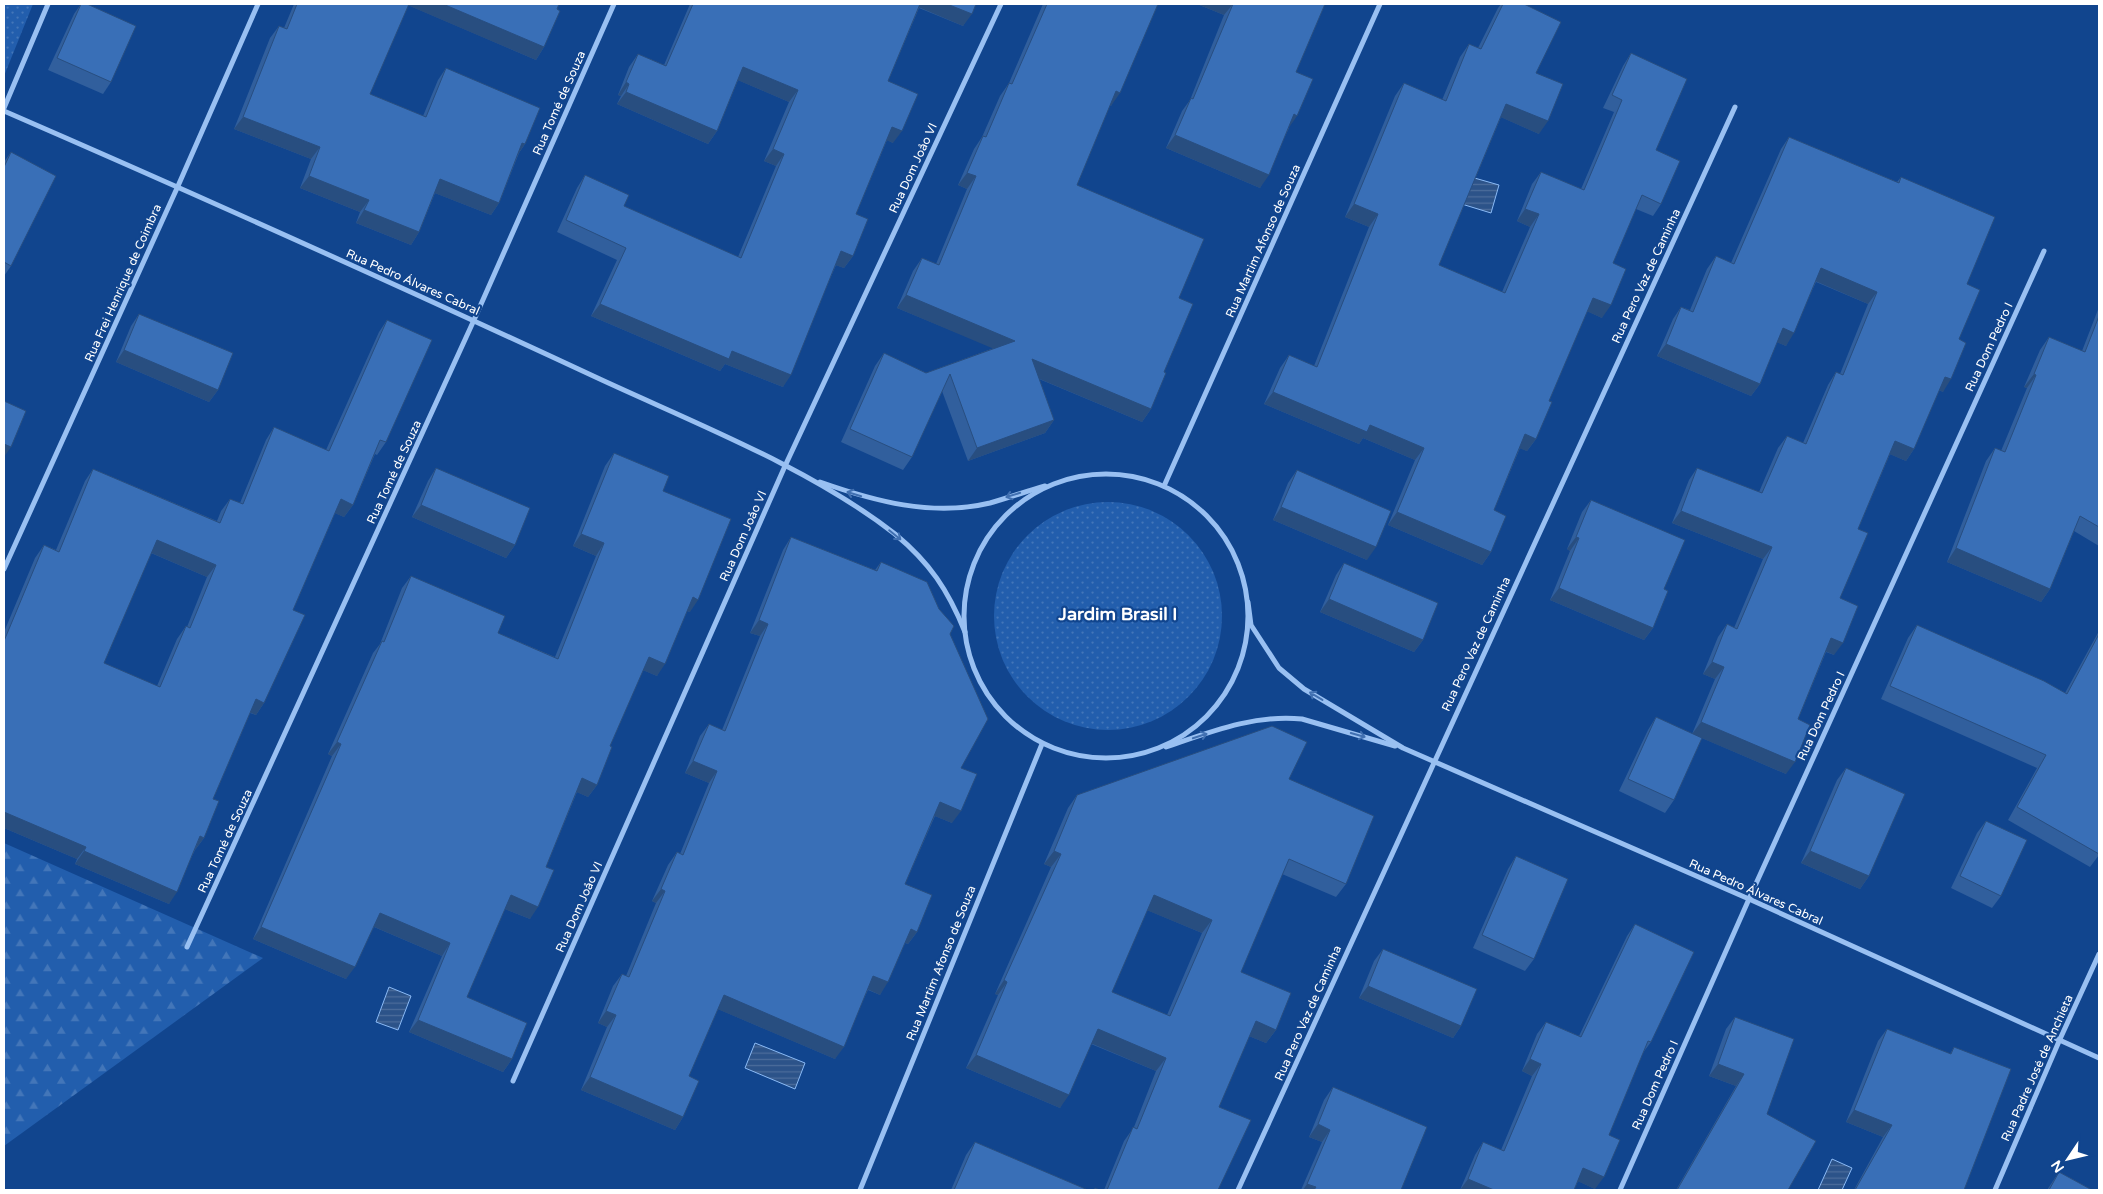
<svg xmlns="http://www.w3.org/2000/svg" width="2103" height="1194" font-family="'Varela Round',sans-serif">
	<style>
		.grass { fill: url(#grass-dots) }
		.forest { fill: url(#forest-firs) }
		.water { fill: url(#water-rules); stroke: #8abaf6 }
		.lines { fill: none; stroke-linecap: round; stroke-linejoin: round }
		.street { stroke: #99c0f2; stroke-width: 5 }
		.wall { fill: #315f9d; fill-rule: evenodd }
		.shaded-wall { fill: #284e80 }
		.building { fill: #396fb7; stroke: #284e80; fill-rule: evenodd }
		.oneway { stroke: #4170b1 }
		.labels { text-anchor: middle; stroke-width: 4.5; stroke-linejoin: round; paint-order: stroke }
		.street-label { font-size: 12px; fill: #fff; stroke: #11458e }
		.district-label { font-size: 18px; font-weight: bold; fill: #fff; stroke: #11458e }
	</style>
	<defs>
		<pattern id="grass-dots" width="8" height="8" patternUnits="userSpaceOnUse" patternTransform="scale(1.25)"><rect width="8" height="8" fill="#225ead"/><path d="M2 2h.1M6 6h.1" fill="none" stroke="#4376b9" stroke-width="1.8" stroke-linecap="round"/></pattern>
		<pattern id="forest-firs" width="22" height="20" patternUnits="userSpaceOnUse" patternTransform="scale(1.25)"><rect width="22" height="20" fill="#225ead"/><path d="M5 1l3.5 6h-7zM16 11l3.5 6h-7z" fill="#4376b9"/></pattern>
		<pattern id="water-rules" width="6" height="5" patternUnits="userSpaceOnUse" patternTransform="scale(1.25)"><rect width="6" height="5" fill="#2c5389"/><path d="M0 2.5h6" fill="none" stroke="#4c6d9b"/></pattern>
	</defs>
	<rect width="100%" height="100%" fill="#11458e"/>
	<g class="grass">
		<path d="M 4,4 L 33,4 L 4,76 Z"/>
		<circle cx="1108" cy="616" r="114"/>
	</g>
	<path class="forest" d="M 4,843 L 263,958 L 4,1146 Z"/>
	<g class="water">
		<path d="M 1450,171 L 1499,185 L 1491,213 L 1442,198 Z"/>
		<path d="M 389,987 L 411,996 L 398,1030 L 376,1022 Z"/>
		<path d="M 755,1043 L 805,1063 L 795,1089 L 745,1068 Z"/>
		<path d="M 1832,1159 L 1852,1168 L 1842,1190 L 1818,1190 Z"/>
	</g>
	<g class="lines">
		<g class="street">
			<path d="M 4,108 L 48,4"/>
			<path d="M 4,111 C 200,196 395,284 589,374 C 689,421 808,466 895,534 C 930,563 948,590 965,632"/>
			<circle cx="1106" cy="616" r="142"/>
			<path d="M 820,482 C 874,501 932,517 990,503 C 1008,498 1027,491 1045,486"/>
			<path d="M 1164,486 L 1380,4"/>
			<path d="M 4,569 L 178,186 L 258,4"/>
			<path d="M 1248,602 L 1251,625 L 1279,668 L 1304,689 L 1403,748 L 1749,899 L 2099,1058"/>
			<path d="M 1166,747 C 1210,732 1255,714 1302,719 L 1395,746"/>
			<path d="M 187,947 L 474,320 L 614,4"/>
			<path d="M 513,1081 L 785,466 L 1001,4"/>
			<path d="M 860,1190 L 1042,744"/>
			<path d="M 1238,1190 L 1735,107"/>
			<path d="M 1620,1190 L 1749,899 L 2044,251"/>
			<path d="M 1995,1190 L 2060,1039 L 2099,954"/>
		</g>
	</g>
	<g class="wall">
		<path d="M 81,4 L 87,4 L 111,82 L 103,94 L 48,70 L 74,14 Z"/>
		<path d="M 294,4 L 559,4 L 544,47 L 536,60 L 408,5 L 370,94 L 423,116 L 438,80 L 446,68 L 525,144 L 519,153 L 499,203 L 491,215 L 435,193 L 419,232 L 411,245 L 356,223 L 360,212 L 300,188 L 311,159 L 234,129 L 270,38 L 279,26 L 284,28 Z"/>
		<path d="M 690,4 L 976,4 L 963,26 L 919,8 L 888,81 L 893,143 L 887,140 L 856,214 L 853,256 L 844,268 L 836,265 L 783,387 L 725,364 L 720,371 L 591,316 L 617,260 L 557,232 L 577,188 L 585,175 L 624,206 L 738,257 L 776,166 L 764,161 L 789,102 L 738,80 L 717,131 L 708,144 L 617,104 L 621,96 L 618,95 L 629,67 L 638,54 L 664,65 Z"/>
		<path d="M 1043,4 L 1158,4 L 1111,106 L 1110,105 L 1077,185 L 1179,298 L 1164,372 L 1151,409 L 1142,422 L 1039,379 L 1054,420 L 1045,433 L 968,461 L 942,391 L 912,457 L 903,470 L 841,442 L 875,366 L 884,353 L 926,373 L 994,348 L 897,308 L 913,271 L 922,258 L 936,264 L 967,189 L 958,185 L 974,149 L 982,137 L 1000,96 L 1009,83 Z"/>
		<path d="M 1197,4 L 1325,4 L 1296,72 L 1289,128 L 1260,188 L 1166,148 L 1182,111 L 1190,100 L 1224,15 Z"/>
		<path d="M 1501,4 L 1524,4 L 1536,73 L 1539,134 L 1501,117 L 1439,265 L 1502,292 L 1530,227 L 1517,221 L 1532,184 L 1541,172 L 1581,189 L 1614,112 L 1603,108 L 1623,66 L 1631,53 L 1656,150 L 1661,204 L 1653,216 L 1636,209 L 1613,263 L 1602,318 L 1587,311 L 1549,401 L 1536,439 L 1527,451 L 1520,448 L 1494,510 L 1491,552 L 1482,565 L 1388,525 L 1415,460 L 1363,438 L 1359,444 L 1264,404 L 1280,368 L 1289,355 L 1314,366 L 1369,227 L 1345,217 L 1395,96 L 1404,83 L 1442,100 L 1460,57 L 1469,44 L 1478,48 L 1498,8 Z"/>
		<path d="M 1789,137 L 1897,182 L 1901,177 L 1967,284 L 1959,339 L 1943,392 L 1939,390 L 1914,449 L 1906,461 L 1890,454 L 1858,529 L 1840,598 L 1834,655 L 1826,652 L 1798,719 L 1786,774 L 1702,738 L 1674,800 L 1665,813 L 1619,791 L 1648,730 L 1656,717 L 1692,734 L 1715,679 L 1703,674 L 1718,637 L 1727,624 L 1734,628 L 1763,559 L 1672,523 L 1689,480 L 1697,468 L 1759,492 L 1778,448 L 1787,436 L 1803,443 L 1828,385 L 1836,372 L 1840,374 L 1868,304 L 1816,282 L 1786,346 L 1777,342 L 1760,384 L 1751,396 L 1657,356 L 1673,319 L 1681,307 L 1690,310 L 1707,269 L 1716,256 L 1731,263 L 1781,149 Z"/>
		<path d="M 11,152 L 11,266 L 4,276 L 4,162 Z"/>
		<path d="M 2099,307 L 2099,546 L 2074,531 L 2050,589 L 2041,602 L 1947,562 L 1986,461 L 1995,448 L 2001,451 L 2027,388 L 2024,387 L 2040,350 L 2049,337 L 2082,351 Z"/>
		<path d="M 139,314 L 218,390 L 209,402 L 116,362 L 131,326 Z"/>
		<path d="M 387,320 L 386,442 L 377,455 L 375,454 L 353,505 L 344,517 L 335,513 L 293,610 L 264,703 L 256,715 L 250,713 L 213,799 L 204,838 L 195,850 L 169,904 L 75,864 L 77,859 L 4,828 L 4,632 L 35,558 L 44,545 L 56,550 L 85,481 L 93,469 L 217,521 L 221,511 L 230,499 L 240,503 L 266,440 L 274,427 L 326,450 L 379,332 ZM 151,553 L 207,577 L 187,627 L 186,626 L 177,639 L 157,686 L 104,663 Z"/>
		<path d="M 614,453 L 663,491 L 690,612 L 687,611 L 657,676 L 643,670 L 610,746 L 597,785 L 588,797 L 577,792 L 546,867 L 530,919 L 505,909 L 467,997 L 512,1059 L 503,1072 L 409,1032 L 442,956 L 374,927 L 346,979 L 253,939 L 332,756 L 328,754 L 373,653 L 380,644 L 402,588 L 411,576 L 498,633 L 555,657 L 596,556 L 573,546 L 605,466 Z"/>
		<path d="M 436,468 L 515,545 L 506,558 L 412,517 L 428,481 Z"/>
		<path d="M 1297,470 L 1367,560 L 1273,520 L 1288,483 Z"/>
		<path d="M 1591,500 L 1664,589 L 1653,628 L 1644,640 L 1550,600 L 1570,551 L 1567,549 L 1582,512 Z"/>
		<path d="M 791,537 L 875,570 L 881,562 L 950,634 L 961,768 L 952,823 L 935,816 L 905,884 L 917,932 L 908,944 L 905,943 L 880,995 L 868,990 L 835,1059 L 718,1009 L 689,1076 L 683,1117 L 675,1130 L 581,1090 L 607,1027 L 598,1023 L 613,986 L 622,974 L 626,976 L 656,903 L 652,901 L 668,865 L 677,852 L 680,854 L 709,783 L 685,773 L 700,736 L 709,724 L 722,730 L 760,636 L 750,633 L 783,550 Z"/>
		<path d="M 1344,563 L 1423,640 L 1414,652 L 1320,612 L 1336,575 Z"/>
		<path d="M 1917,625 L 2065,693 L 2099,631 L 2099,855 L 2090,867 L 2008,820 L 2037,768 L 1881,699 L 1908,638 Z"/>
		<path d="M 1846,768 L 1869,876 L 1860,889 L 1801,863 L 1837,780 Z"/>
		<path d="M 1289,779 L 1346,884 L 1336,897 L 1282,874 L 1241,972 L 1276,1030 L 1266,1043 L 1249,1036 L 1219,1107 L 1218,1190 L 1104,1190 L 1124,1141 L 1134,1127 L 1156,1071 L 1091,1044 L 1060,1108 L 966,1068 L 998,995 L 995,994 L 1051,867 L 1044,864 L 1068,808 L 1077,795 ZM 1147,910 L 1202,933 L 1167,1015 L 1112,992 Z"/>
		<path d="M 1986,821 L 2001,896 L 1992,908 L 1951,888 L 1977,833 Z"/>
		<path d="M 1516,856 L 1534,959 L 1525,971 L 1473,948 L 1508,869 Z"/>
		<path d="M 1635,924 L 1651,1042 L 1642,1054 L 1609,1135 L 1595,1189 L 1578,1181 L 1574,1190 L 1460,1190 L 1475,1155 L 1483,1142 L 1501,1150 L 1532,1076 L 1522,1071 L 1537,1034 L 1546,1022 L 1579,1036 L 1627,936 Z"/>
		<path d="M 1383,949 L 1461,1026 L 1453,1038 L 1359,998 L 1374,961 Z"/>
		<path d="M 1735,1017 L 1767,1114 L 1788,1190 L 1676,1190 L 1736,1086 L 1709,1076 L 1726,1029 Z"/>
		<path d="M 1887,1029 L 1950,1054 L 1954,1047 L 1964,1190 L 1854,1190 L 1883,1137 L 1846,1122 L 1878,1041 Z"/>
		<path d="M 1333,1087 L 1401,1190 L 1301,1190 L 1322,1142 L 1309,1137 L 1324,1100 Z"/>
		<path d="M 975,1142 L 1088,1190 L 951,1190 L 966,1155 Z"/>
		<path d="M 2059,1172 L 2092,1190 L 2047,1190 Z"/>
	</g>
	<g class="shaded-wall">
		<path d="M 405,4 L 443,4 L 544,47 L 536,60 Z"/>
		<path d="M 917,4 L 947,4 L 972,14 L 963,26 L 916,6 Z"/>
		<path d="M 1197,4 L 1233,4 L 1224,15 Z"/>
		<path d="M 743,67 L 798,90 L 789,102 L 735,79 Z"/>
		<path d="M 626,82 L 629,84 L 621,96 L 618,95 Z"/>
		<path d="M 1116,91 L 1120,93 L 1111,106 L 1107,104 Z"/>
		<path d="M 626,92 L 717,131 L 708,144 L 617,104 Z"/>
		<path d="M 1506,104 L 1548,121 L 1539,134 L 1498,116 Z"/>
		<path d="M 1294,114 L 1297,116 L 1288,129 Z"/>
		<path d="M 243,117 L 320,147 L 311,159 L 234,129 Z"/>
		<path d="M 892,127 L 902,131 L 893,143 L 884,139 Z"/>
		<path d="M 1175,135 L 1269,175 L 1260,188 L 1166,148 Z"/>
		<path d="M 522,143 L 525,144 L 516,157 Z"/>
		<path d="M 773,149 L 784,154 L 776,166 L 764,161 Z"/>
		<path d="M 967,173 L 976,176 L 967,189 L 958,185 Z"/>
		<path d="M 309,176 L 369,200 L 360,212 L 300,188 Z"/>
		<path d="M 440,179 L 499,203 L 491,215 L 432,192 Z"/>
		<path d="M 1354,204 L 1378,214 L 1369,227 L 1345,217 Z"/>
		<path d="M 1525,209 L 1539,214 L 1530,227 L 1517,221 Z"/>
		<path d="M 364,210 L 419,232 L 411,245 L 356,223 Z"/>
		<path d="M 841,251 L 853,256 L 844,268 L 832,264 Z"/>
		<path d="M 1821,268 L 1877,292 L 1868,304 L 1813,280 Z"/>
		<path d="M 906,295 L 1015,341 L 1006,354 L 897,308 Z"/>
		<path d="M 1593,298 L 1611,305 L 1602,318 L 1584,310 Z"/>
		<path d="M 600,304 L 732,351 L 791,375 L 783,387 L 725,364 L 720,371 L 591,316 Z"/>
		<path d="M 1783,328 L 1794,333 L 1786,346 L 1774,341 Z"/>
		<path d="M 1666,344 L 1760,384 L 1751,396 L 1657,356 Z"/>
		<path d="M 124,350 L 218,390 L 209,402 L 116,362 Z"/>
		<path d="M 1032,359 L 1151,409 L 1142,422 L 1023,372 Z"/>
		<path d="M 2034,374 L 2036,375 L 2027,388 L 2024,387 Z"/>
		<path d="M 1945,377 L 1951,379 L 1943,392 L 1937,389 Z"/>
		<path d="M 1273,392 L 1370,425 L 1424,448 L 1415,460 L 1363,438 L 1359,444 L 1264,404 Z"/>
		<path d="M 1054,420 L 1045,433 L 968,461 L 977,448 Z"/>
		<path d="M 1525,434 L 1536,439 L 1527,451 L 1516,447 Z"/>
		<path d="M 1895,441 L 1914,449 L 1906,461 L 1887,453 Z"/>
		<path d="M 4,444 L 11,447 L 4,457 Z"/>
		<path d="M 341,499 L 353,505 L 344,517 L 332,512 Z"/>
		<path d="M 421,505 L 515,545 L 506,558 L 412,517 Z"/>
		<path d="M 1281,507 L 1376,547 L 1367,560 L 1273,520 Z"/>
		<path d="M 1681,511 L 1772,547 L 1763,559 L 1672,523 Z"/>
		<path d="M 1397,512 L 1491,552 L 1482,565 L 1388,525 Z"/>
		<path d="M 581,534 L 604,543 L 596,556 L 573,546 Z"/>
		<path d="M 1576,537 L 1579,538 L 1570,551 L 1567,549 Z"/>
		<path d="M 157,540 L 216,565 L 207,577 L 149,552 Z"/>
		<path d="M 1956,548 L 2050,589 L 2041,602 L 1947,562 Z"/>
		<path d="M 1559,588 L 1653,628 L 1644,640 L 1550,600 Z"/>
		<path d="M 693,597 L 698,600 L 690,612 L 684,610 Z"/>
		<path d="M 1329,599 L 1423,640 L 1414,652 L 1320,612 Z"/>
		<path d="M 759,620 L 768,624 L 760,636 L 750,633 Z"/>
		<path d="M 1831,638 L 1843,643 L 1834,655 L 1823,650 Z"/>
		<path d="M 649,657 L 665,664 L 657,676 L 640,669 Z"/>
		<path d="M 1712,662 L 1724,667 L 1715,679 L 1703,674 Z"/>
		<path d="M 256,699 L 264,703 L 256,715 L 247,711 Z"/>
		<path d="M 1701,722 L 1795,762 L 1786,774 L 1692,734 Z"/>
		<path d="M 337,742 L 341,744 L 332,756 L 328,754 Z"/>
		<path d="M 693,761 L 717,771 L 709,783 L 685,773 Z"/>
		<path d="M 582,778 L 597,785 L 588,797 L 574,791 Z"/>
		<path d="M 940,802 L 961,811 L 952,823 L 932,815 Z"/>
		<path d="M 4,812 L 86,847 L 77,859 L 4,828 Z"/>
		<path d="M 200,836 L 204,838 L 195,850 Z"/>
		<path d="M 84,851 L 177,892 L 169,904 L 75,864 Z"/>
		<path d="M 1054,851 L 1061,854 L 1051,867 L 1044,864 Z"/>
		<path d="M 1810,851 L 1869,876 L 1860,889 L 1801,863 Z"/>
		<path d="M 661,889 L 665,891 L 656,903 L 652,901 Z"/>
		<path d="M 511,895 L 538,907 L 530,919 L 502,908 Z"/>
		<path d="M 1154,895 L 1212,920 L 1202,933 L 1144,909 Z"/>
		<path d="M 380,913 L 450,943 L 442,956 L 372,926 Z"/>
		<path d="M 261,927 L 355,967 L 346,979 L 253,939 Z"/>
		<path d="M 911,929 L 917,932 L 908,944 L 903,942 Z"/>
		<path d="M 873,976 L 888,982 L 880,995 L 865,988 Z"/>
		<path d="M 1004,980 L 1007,982 L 998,995 L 995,994 Z"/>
		<path d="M 1368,986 L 1461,1026 L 1453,1038 L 1359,998 Z"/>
		<path d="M 724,995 L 844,1047 L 835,1059 L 715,1008 Z"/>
		<path d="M 606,1011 L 616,1015 L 607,1027 L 598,1023 Z"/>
		<path d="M 418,1020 L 512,1059 L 503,1072 L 409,1032 Z"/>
		<path d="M 1256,1021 L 1276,1030 L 1266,1043 L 1246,1035 Z"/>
		<path d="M 1098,1029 L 1166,1058 L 1156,1071 L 1088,1042 Z"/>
		<path d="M 976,1055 L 1069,1095 L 1060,1108 L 966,1068 Z"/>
		<path d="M 1530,1059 L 1541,1064 L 1532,1076 L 1522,1071 Z"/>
		<path d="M 1718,1064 L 1744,1074 L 1736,1086 L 1709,1076 Z"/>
		<path d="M 590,1077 L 683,1117 L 675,1130 L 581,1090 Z"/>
		<path d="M 1854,1110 L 1892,1125 L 1883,1137 L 1846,1122 Z"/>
		<path d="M 1318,1124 L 1330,1130 L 1322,1142 L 1309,1137 Z"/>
		<path d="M 1583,1168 L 1604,1177 L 1595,1189 L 1575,1180 Z"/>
		<path d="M 1468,1179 L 1494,1190 L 1460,1190 Z"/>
		<path d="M 1307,1184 L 1316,1187 L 1314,1190 L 1303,1190 Z"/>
	</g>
	<g class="building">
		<path d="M 81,4 L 87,4 L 136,26 L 111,82 L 57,58 Z"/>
		<path d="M 297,4 L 409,4 L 370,94 L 426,117 L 446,68 L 540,108 L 525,144 L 522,143 L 499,203 L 440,179 L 419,232 L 364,210 L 369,200 L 309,176 L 320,147 L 243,117 L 279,26 L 287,29 Z"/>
		<path d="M 443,4 L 559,4 L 557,9 L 560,11 L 544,47 Z"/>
		<path d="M 693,4 L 920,4 L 888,81 L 918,94 L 902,131 L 892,127 L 856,214 L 868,219 L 853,256 L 841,251 L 791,375 L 732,351 L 729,359 L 600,304 L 626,248 L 566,220 L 585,175 L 629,195 L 624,206 L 741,258 L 784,154 L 773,149 L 798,90 L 743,67 L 717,131 L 626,92 L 629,84 L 626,82 L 638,54 L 666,66 Z"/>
		<path d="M 947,4 L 976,4 L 972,14 Z"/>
		<path d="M 1047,4 L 1158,4 L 1120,93 L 1116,91 L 1077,185 L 1204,239 L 1179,298 L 1193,304 L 1164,372 L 1166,373 L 1151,409 L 1032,359 L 1054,420 L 977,448 L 950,374 L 912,457 L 850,429 L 884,353 L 926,373 L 1015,341 L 906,295 L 922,258 L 939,265 L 976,176 L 967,173 L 983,136 L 986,137 L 1009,83 L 1012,84 Z"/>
		<path d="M 1233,4 L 1325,4 L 1296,72 L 1313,79 L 1297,116 L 1294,114 L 1269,175 L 1175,135 L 1191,98 L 1193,99 Z"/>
		<path d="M 1503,4 L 1524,4 L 1561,22 L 1536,73 L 1563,84 L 1548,121 L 1506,104 L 1439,265 L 1505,293 L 1539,214 L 1525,209 L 1541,172 L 1584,190 L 1622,100 L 1612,95 L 1631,53 L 1687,79 L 1656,150 L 1680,161 L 1661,204 L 1642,195 L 1613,263 L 1626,269 L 1611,305 L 1593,298 L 1549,401 L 1552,402 L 1536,439 L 1525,434 L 1494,510 L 1506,516 L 1491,552 L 1397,512 L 1424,448 L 1370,425 L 1367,432 L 1273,392 L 1289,355 L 1317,367 L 1378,214 L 1354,204 L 1404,83 L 1446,101 L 1469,44 L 1481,49 Z"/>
		<path d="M 1789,137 L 1899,183 L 1901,177 L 1995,217 L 1967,284 L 1980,290 L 1959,339 L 1966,343 L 1951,379 L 1945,377 L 1914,449 L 1895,441 L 1858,529 L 1868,533 L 1840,598 L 1858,606 L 1843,643 L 1831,638 L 1798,719 L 1810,725 L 1795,762 L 1701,722 L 1724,667 L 1712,662 L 1727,624 L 1737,629 L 1772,547 L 1681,511 L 1697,468 L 1762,493 L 1787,436 L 1806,444 L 1836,372 L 1843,375 L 1877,292 L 1821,268 L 1794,333 L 1783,328 L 1760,384 L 1666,344 L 1681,307 L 1693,312 L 1716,256 L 1734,264 Z"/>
		<path d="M 11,152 L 56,176 L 11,266 L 4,262 L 4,167 Z"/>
		<path d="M 139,314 L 233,353 L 218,390 L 124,350 Z"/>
		<path d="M 2099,316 L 2099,527 L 2080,516 L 2050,589 L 1956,548 L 1995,448 L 2005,452 L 2036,375 L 2034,374 L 2049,337 L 2085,352 Z"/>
		<path d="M 387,320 L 432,340 L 386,442 L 380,440 L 353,505 L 341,499 L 293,610 L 305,615 L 264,703 L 256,699 L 213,799 L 219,801 L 204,838 L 200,836 L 177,892 L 84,851 L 86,847 L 4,812 L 4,641 L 44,545 L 59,552 L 93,469 L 220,523 L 230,499 L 243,504 L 274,427 L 329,451 ZM 157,540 L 216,565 L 190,628 L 186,626 L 160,687 L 104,663 Z"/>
		<path d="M 4,401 L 26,411 L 11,447 L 4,444 Z"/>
		<path d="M 614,453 L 669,476 L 663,491 L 731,519 L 698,600 L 693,597 L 665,664 L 649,657 L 610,746 L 612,747 L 597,785 L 582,778 L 546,867 L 554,870 L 538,907 L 511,895 L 467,997 L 527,1023 L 512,1059 L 418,1020 L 450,943 L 380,913 L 355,967 L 261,927 L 341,744 L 337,742 L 382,641 L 384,642 L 411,576 L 505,616 L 498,633 L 558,659 L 604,543 L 581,534 Z"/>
		<path d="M 436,468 L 530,508 L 515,545 L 421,505 Z"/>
		<path d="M 1297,470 L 1391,511 L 1376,547 L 1281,507 Z"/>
		<path d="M 1591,500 L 1685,540 L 1664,589 L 1668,591 L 1653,628 L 1559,588 L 1579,538 L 1576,537 Z"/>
		<path d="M 791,537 L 877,571 L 881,562 L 927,582 L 939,609 L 954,626 L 950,634 L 988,719 L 961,768 L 977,774 L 961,811 L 940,802 L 905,884 L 932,895 L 917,932 L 911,929 L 888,982 L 873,976 L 844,1047 L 724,995 L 689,1076 L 699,1081 L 683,1117 L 590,1077 L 616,1015 L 606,1011 L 622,974 L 629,977 L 665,891 L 661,889 L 677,852 L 683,855 L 717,771 L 693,761 L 709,724 L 725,731 L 768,624 L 759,620 Z"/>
		<path d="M 1344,563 L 1438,603 L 1423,640 L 1329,599 Z"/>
		<path d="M 1917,625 L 2044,681 L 2067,694 L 2099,634 L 2099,854 L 2017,807 L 2046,755 L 1890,686 Z"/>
		<path d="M 1656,717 L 1702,738 L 1674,800 L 1628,779 Z"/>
		<path d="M 1272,726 L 1307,742 L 1289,779 L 1374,816 L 1346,884 L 1289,859 L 1241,972 L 1291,993 L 1276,1030 L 1256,1021 L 1219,1107 L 1251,1120 L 1218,1190 L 1107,1190 L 1133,1127 L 1137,1129 L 1166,1058 L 1098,1029 L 1069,1095 L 976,1055 L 1007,982 L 1004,980 L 1061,854 L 1054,851 L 1077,795 ZM 1154,895 L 1212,920 L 1170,1016 L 1112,992 Z"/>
		<path d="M 1846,768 L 1905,794 L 1869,876 L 1810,851 Z"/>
		<path d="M 1986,821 L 2027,840 L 2001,896 L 1960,876 Z"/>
		<path d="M 1516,856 L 1568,879 L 1534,959 L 1482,935 Z"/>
		<path d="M 1635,924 L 1694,952 L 1651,1042 L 1648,1041 L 1609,1135 L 1620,1140 L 1604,1177 L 1583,1168 L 1574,1190 L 1494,1190 L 1468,1179 L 1483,1142 L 1504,1151 L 1541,1064 L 1530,1059 L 1546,1022 L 1581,1037 Z"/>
		<path d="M 1383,949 L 1477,989 L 1461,1026 L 1368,986 Z"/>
		<path d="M 1735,1017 L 1794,1039 L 1767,1114 L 1816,1141 L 1788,1190 L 1677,1190 L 1744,1074 L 1718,1064 Z"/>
		<path d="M 1887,1029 L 1951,1054 L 1954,1047 L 2011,1069 L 1964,1190 L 1855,1190 L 1892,1125 L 1854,1110 Z"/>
		<path d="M 1333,1087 L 1427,1127 L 1401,1190 L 1314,1190 L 1316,1187 L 1307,1184 L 1330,1130 L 1318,1124 Z"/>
		<path d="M 975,1142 L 1088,1190 L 954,1190 Z"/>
		<path d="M 2059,1172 L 2092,1190 L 2049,1190 Z"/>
		<path d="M 1095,1188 L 1100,1190 L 1094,1190 Z"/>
	</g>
	<defs><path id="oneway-shaft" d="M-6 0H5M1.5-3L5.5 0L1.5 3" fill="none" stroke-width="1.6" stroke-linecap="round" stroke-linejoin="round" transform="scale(1.25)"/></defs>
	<g class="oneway">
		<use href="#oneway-shaft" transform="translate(854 494) rotate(-163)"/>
		<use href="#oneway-shaft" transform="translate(1013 495) rotate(163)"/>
		<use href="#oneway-shaft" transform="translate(895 535) rotate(39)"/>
		<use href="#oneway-shaft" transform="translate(1316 696) rotate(-149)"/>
		<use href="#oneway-shaft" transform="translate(1358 735) rotate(16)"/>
		<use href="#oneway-shaft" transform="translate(1200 736) rotate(-18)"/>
	</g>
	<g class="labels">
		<g class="street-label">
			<text transform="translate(559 103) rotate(-66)" y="4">Rua Tomé de Souza</text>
			<text transform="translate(913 168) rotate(-65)" y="4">Rua Dom Joåo VI</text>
			<text transform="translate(1263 241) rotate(-66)" y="4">Rua Martim Afonso de Souza</text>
			<text transform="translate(1646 276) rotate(-65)" y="4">Rua Pero Vaz de Caminha</text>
			<text transform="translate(413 282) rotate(24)" y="4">Rua Pedro Álvares Cabral</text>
			<text transform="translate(123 283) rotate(-66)" y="4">Rua Frei Henrique de Coimbra</text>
			<text transform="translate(1989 347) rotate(-65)" y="4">Rua Dom Pedro I</text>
			<text transform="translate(394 472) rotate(-65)" y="4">Rua Tomé de Souza</text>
			<text transform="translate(743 536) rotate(-66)" y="4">Rua Dom Joåo VI</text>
			<text transform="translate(1476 644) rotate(-65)" y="4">Rua Pero Vaz de Caminha</text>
			<text transform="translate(1821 716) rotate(-65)" y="4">Rua Dom Pedro I</text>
			<text transform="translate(225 841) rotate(-65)" y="4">Rua Tomé de Souza</text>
			<text transform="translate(1756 892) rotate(24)" y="4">Rua Pedro Álvares Cabral</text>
			<text transform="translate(579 907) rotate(-66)" y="4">Rua Dom Joåo VI</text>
			<text transform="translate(941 963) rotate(-68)" y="4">Rua Martim Afonso de Souza</text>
			<text transform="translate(1308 1013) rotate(-66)" y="4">Rua Pero Vaz de Caminha</text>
			<text transform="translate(2037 1068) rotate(-66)" y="4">Rua Padre José de Anchieta</text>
			<text transform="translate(1655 1085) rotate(-66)" y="4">Rua Dom Pedro I</text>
		</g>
		<g class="district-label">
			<text x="1118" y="620">Jardim Brasil I</text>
		</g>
	</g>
	<rect width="2103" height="1194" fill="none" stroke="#ffffff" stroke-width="10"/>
	<g transform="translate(2068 1159) rotate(235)" stroke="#11458e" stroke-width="4" paint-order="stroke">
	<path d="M0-4L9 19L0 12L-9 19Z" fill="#ffffff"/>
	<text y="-8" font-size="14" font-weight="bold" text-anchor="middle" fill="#ffffff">N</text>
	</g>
</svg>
